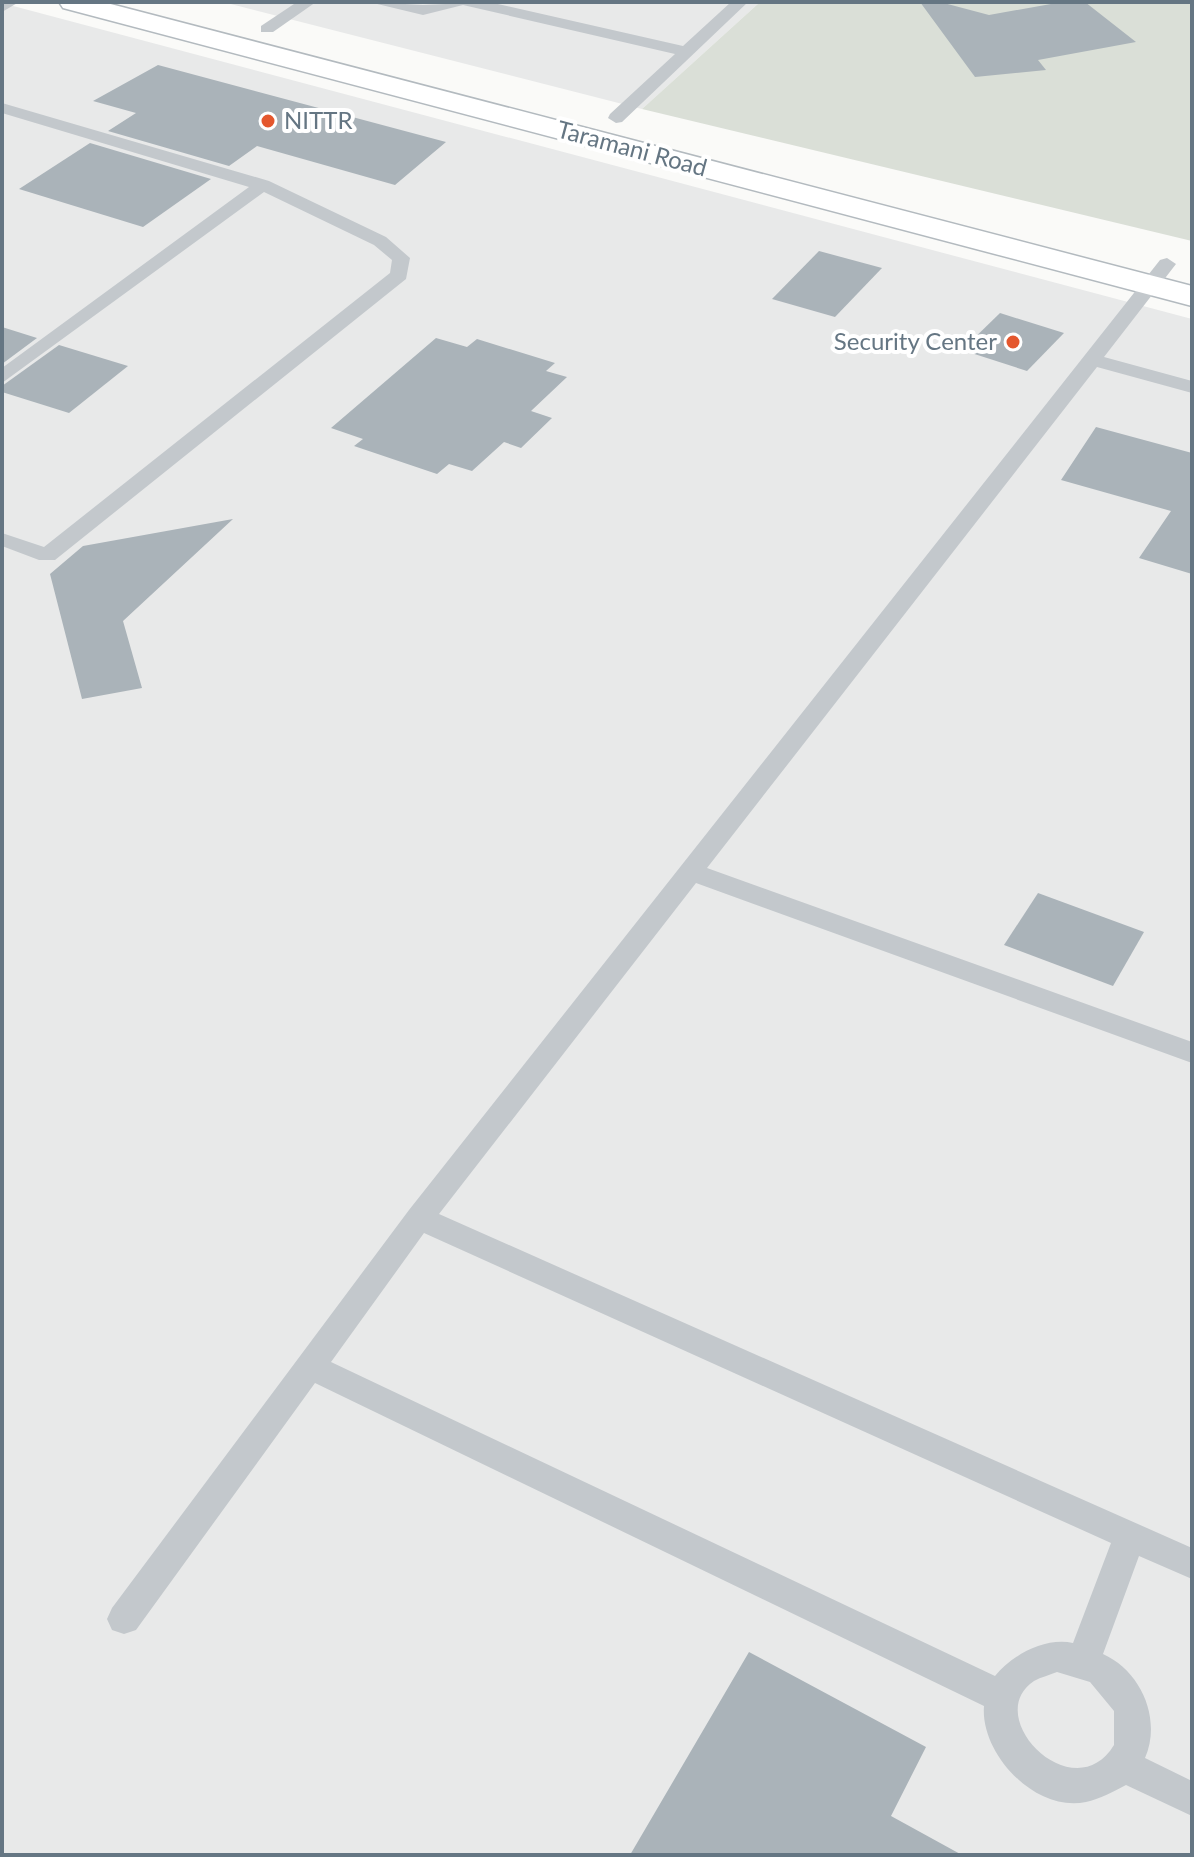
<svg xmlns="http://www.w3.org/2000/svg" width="1194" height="1857" font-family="Lato,sans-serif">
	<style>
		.built { fill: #e8e9e9 }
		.green { fill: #dadfd7 }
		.building { fill: #aab3b9 }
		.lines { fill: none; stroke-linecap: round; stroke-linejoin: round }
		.secondary-casing { stroke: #b3babf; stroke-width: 3 }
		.lane { fill: #c3c8cc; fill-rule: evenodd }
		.secondary { fill: #fff; fill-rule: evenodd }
		.poi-dot { fill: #e4572e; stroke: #fff; stroke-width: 3 }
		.labels { text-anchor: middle; stroke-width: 8; stroke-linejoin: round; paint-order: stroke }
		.far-poi-label { font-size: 24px; fill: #657683; stroke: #fff; text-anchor: start }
		.far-street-label { font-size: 24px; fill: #657683; stroke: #fff }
	</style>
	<rect width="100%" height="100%" fill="#fafaf8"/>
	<g class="built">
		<path d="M 223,2 L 760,2 L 642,109 Z"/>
		<path d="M 2,3 L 1192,319 L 1192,1855 L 2,1855 Z"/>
	</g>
	<path class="green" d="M 760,2 L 1192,2 L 1192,241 L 642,109 Z"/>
	<g class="building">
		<path d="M 920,2 L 940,2 L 989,15 L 1062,2 L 1085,2 L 1136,42 L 1038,60 L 1046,70 L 975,77 Z"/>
		<path d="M 158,65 L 446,142 L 395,185 L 257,146 L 229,166 L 108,131 L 136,113 L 93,101 Z"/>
		<path d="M 90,143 L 211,179 L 143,227 L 19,189 Z"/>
		<path d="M 819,251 L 882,268 L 835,317 L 772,299 Z"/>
		<path d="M 1000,313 L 1064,333 L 1027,371 L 962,350 Z"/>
		<path d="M 2,327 L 37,338 L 2,364 Z"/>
		<path d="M 436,338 L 467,347 L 477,339 L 555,363 L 546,371 L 567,377 L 531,411 L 552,418 L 521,448 L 504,442 L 472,471 L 449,464 L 437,474 L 354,446 L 363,439 L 331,428 Z"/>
		<path d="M 59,345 L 128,366 L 69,413 L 2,392 L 2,386 Z"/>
		<path d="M 1096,427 L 1192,453 L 1192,574 L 1139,558 L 1171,511 L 1061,480 Z"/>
		<path d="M 233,519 L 123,621 L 142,688 L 82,699 L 50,574 L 83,546 Z"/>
		<path d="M 1038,893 L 1144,932 L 1113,986 L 1004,945 Z"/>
		<path d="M 749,1652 L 926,1747 L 891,1816 L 962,1855 L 630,1855 Z"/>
	</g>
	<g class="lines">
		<g class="secondary-casing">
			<path id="secondary" d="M 59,2 L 103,2 L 1192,286 L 1192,306 L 63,8 Z"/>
		</g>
		<g class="lane">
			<path d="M 2,2 L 19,2 L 2,12 Z"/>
			<path d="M 297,2 L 316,2 L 273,32 L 261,32 L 261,26 Z"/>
			<path d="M 369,2 L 423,5 L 489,2 L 683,46 L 731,2 L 748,2 L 622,122 L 616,123 L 608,118 L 610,114 L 675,54 L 463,5 L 423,15 Z"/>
			<path d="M 2,103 L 269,181 L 386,237 L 410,258 L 406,279 L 55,560 L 39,560 L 2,546 L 2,533 L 44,547 L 390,273 L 392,260 L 374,245 L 264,192 L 2,383 L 2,368 L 249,187 L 2,113 Z"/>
			<path d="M 1167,258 L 1176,264 L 1104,357 L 1192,381 L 1192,393 L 1097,367 L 707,868 L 1192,1042 L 1192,1063 L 696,883 L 439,1214 L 1192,1548 L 1192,1579 L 1139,1556 L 1103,1654 C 1141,1671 1162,1719 1145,1758 L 1192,1781 L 1192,1816 L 1126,1785 C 1115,1791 1099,1799 1086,1802 C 1035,1813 980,1753 984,1706 L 315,1383 L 136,1630 L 124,1634 L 112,1630 L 107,1619 L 112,1608 L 409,1210 L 1160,260 ZM 424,1233 L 1111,1543 L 1073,1643 C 1045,1637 1012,1655 995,1676 L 331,1362 ZM 1057,1672 L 1090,1682 L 1114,1711 L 1114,1745 C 1074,1811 980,1717 1034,1681 C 1041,1677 1050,1675 1057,1672 Z"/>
		</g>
		<use href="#secondary" class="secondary"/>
	</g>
	<g class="poi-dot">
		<circle cx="268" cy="121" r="8"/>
		<circle cx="1013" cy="342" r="8"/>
	</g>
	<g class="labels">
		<g class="far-poi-label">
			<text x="284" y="129">NITTR</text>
			<text x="997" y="350" text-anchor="end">Security Center</text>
		</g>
		<g class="far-street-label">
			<text transform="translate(632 149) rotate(15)" y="8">Taramani Road</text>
		</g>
	</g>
	<rect width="1194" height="1857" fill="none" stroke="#657683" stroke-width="8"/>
</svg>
